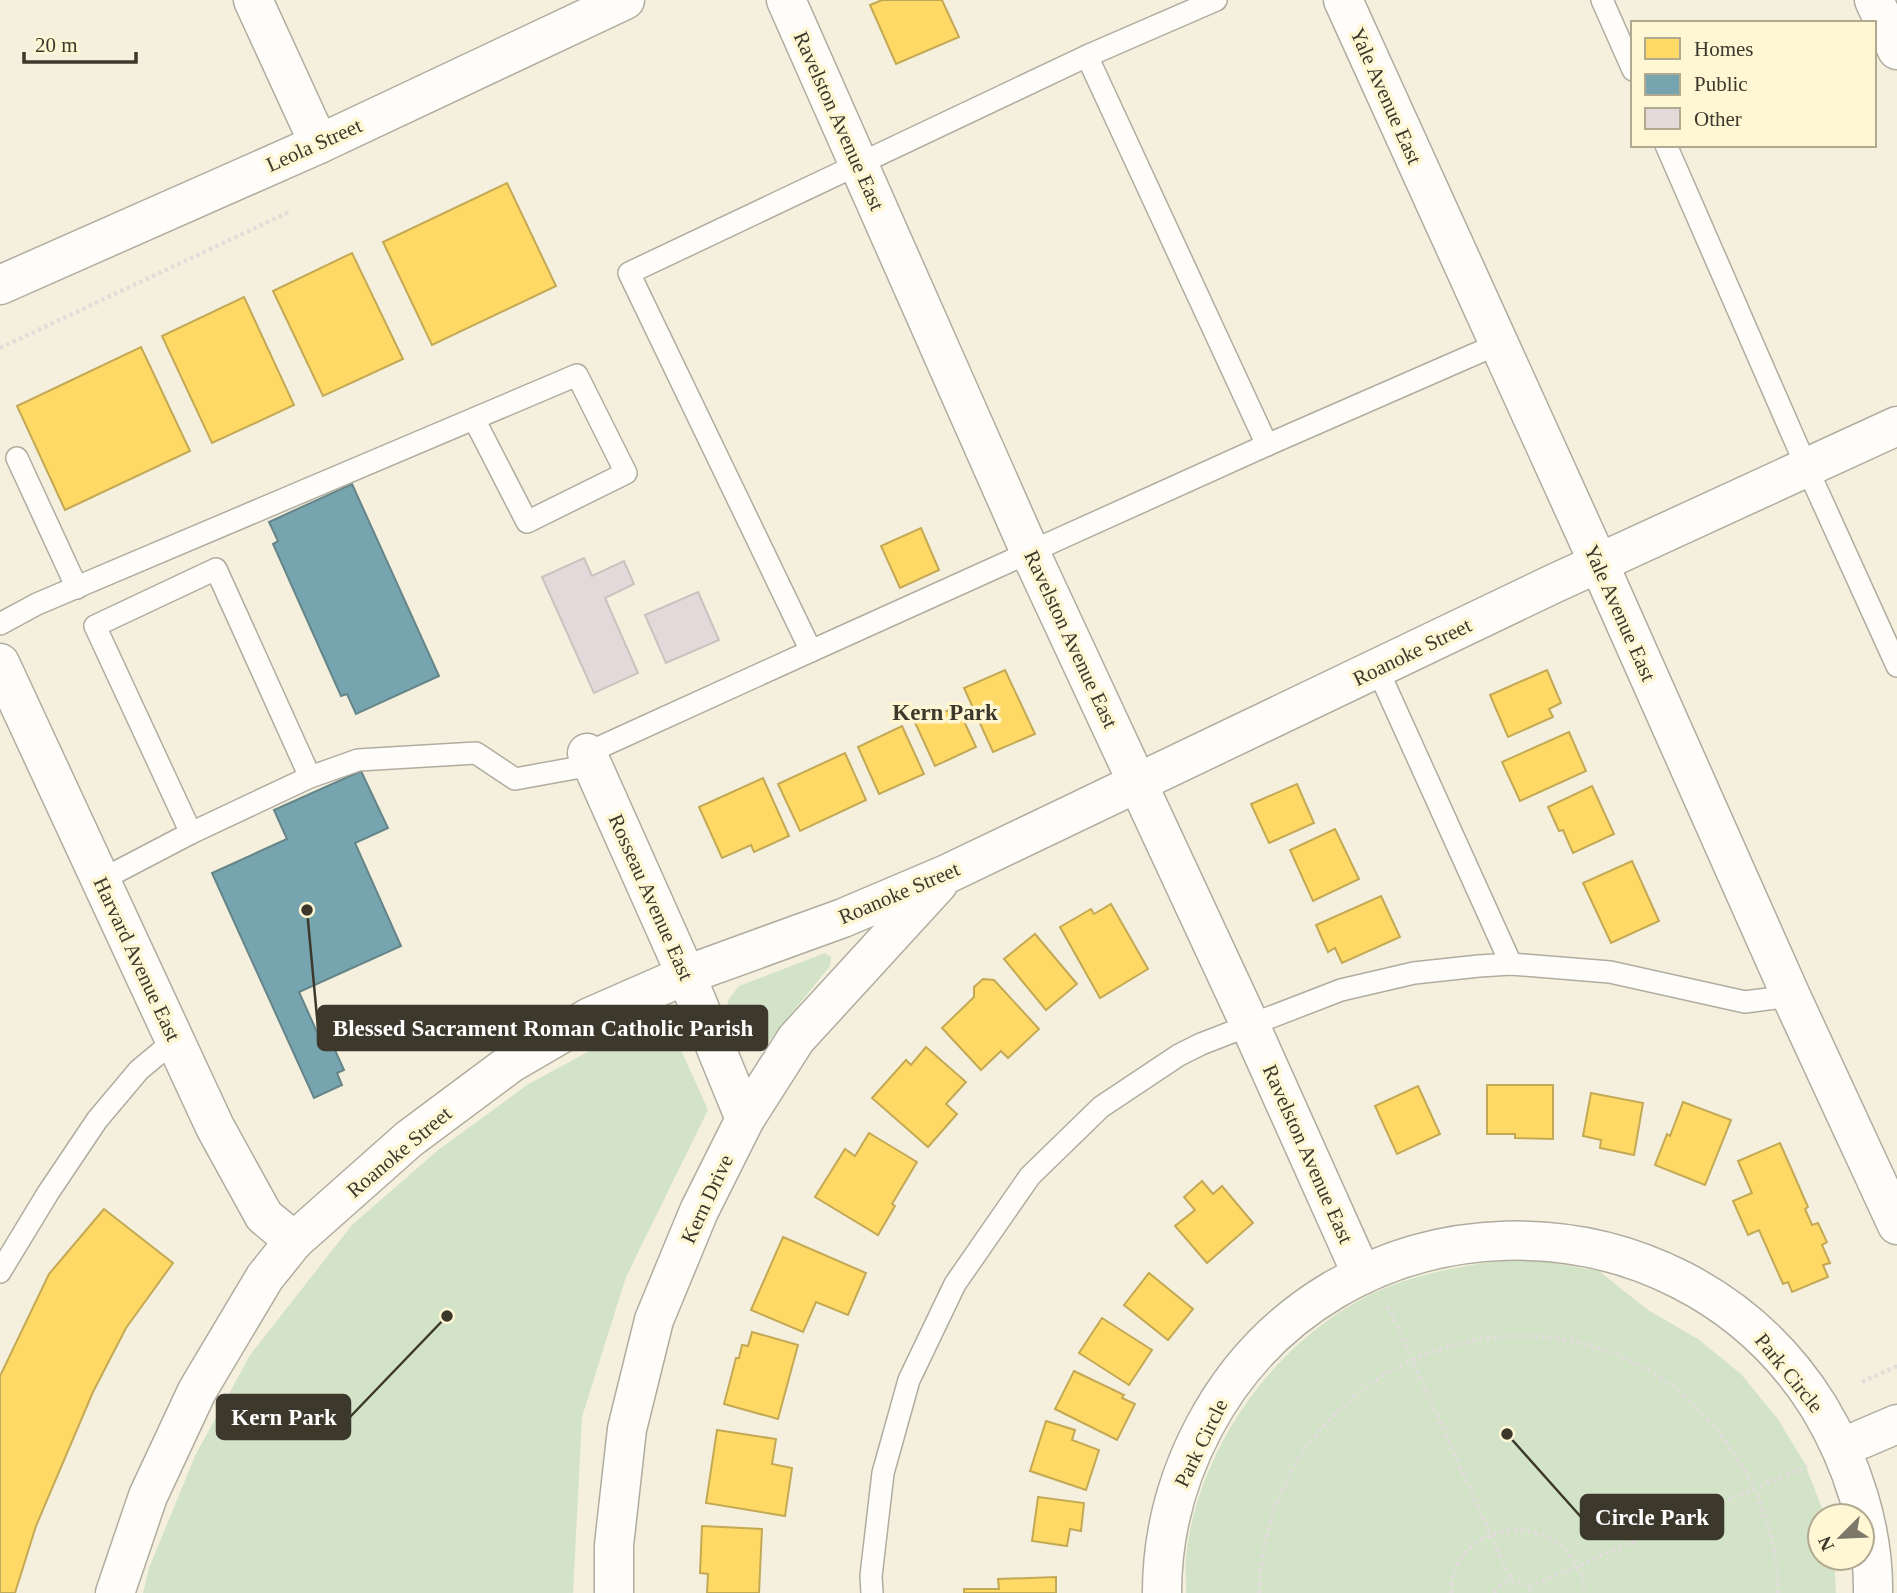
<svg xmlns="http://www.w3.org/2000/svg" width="1897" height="1593" font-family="'Times New Roman',serif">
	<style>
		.green { fill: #d3e3c7 }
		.homes { fill: #ffd966; stroke: #c4a955; stroke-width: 2 }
		.public { fill: #76a5af; stroke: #658588; stroke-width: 2 }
		.building { fill: #e3d9db; stroke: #c9c3c0; stroke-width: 2 }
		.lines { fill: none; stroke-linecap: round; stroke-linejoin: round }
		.service-casing { stroke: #b0ac9f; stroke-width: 24 }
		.minor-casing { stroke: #b0ac9f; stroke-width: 41 }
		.path { stroke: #e0ded9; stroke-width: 4.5; stroke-dasharray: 3.5 3.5; stroke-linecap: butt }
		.service { stroke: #fefdfa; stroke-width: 21 }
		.minor { stroke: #fefdfa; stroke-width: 38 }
		.labels { text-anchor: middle; stroke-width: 7; stroke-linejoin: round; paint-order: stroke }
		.street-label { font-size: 21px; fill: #3c392c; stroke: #fff6d4 }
		.neighbourhood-label { font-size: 23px; font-weight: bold; fill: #3c392c; stroke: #fff6d4 }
		.leader { fill: none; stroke: #3c392c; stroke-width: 2.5 }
		.callout-dot { fill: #3c392c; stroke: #fff6d4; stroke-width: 2.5 }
		.callout { fill: #3c392c; stroke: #3c392c; stroke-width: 2.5 }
		.callout-label { font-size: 23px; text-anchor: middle; font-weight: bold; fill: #fff }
	</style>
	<rect width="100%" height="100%" fill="#f5f0de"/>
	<g class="green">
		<path d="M 825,953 L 831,957 L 830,966 L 766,1045 L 753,1051 L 740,1046 L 727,1015 L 728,1000 L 739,986 Z"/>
		<path d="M 641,1026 L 672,1030 L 708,1110 L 626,1277 L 582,1417 L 573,1593 L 143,1593 L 149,1568 L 195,1456 L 250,1355 L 352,1225 L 437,1151 L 527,1085 L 604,1043 Z"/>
		<path d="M 1496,1261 L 1542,1261 L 1599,1271 L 1648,1310 L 1698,1339 L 1741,1374 L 1778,1419 L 1805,1464 L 1825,1516 L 1820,1516 L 1820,1558 L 1834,1558 L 1836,1593 L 1186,1593 C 1186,1581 1185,1568 1186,1556 C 1199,1440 1287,1323 1398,1283 C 1430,1272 1463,1266 1496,1261 Z"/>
	</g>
	<g class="homes">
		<path d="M 882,0 L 942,0 L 959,37 L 896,64 L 870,5 Z"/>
		<path d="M 507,183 L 556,286 L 432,345 L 383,242 Z"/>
		<path d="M 352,253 L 403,359 L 323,396 L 273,291 Z"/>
		<path d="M 244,297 L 294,405 L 212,443 L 162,336 Z"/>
		<path d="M 141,347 L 190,451 L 65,510 L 17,406 Z"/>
		<path d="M 921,528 L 939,570 L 900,588 L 881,546 Z"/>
		<path d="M 1005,670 L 1035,734 L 993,752 L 964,688 Z"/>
		<path d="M 1547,670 L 1561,703 L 1549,709 L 1553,717 L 1508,737 L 1490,695 Z"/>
		<path d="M 957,706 L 976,747 L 935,766 L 912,716 L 929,708 L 934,717 Z"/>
		<path d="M 902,726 L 924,774 L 879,794 L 858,747 Z"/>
		<path d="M 1569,732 L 1586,771 L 1520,801 L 1502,762 Z"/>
		<path d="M 845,753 L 866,800 L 800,831 L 778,784 Z"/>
		<path d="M 763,778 L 789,836 L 754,852 L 751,845 L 722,858 L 699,807 Z"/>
		<path d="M 1297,784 L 1314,823 L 1269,843 L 1251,804 Z"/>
		<path d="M 1592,786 L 1614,834 L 1573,853 L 1563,830 L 1559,831 L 1548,807 Z"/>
		<path d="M 1335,829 L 1359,879 L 1313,901 L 1290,850 Z"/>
		<path d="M 1632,861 L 1659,921 L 1611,943 L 1583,883 Z"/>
		<path d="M 1381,896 L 1400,937 L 1342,963 L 1335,948 L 1328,952 L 1316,925 Z"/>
		<path d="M 1111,904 L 1148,969 L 1100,998 L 1060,927 L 1091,909 L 1094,914 Z"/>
		<path d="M 1035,934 L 1077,984 L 1046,1010 L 1004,959 Z"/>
		<path d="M 983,979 L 994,980 L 1039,1029 L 1008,1058 L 1001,1051 L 981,1070 L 942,1028 L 974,997 L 974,987 Z"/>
		<path d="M 926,1047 L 966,1082 L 946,1104 L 957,1114 L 928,1147 L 872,1098 L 906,1060 L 911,1065 Z"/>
		<path d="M 1487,1085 L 1553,1085 L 1553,1139 L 1515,1138 L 1515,1134 L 1487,1134 Z"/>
		<path d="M 1418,1086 L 1440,1134 L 1397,1154 L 1375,1106 Z"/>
		<path d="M 1591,1093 L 1643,1103 L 1634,1155 L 1600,1148 L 1601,1140 L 1583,1136 Z"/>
		<path d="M 1683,1102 L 1731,1120 L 1705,1185 L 1655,1165 L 1667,1134 L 1670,1136 Z"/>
		<path d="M 869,1133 L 917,1162 L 892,1204 L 895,1206 L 878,1235 L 815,1197 L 845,1149 L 855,1156 Z"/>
		<path d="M 1780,1143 L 1808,1207 L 1805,1209 L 1812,1225 L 1818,1223 L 1827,1242 L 1822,1245 L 1830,1263 L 1823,1265 L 1828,1277 L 1792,1292 L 1788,1282 L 1783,1284 L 1759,1230 L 1748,1235 L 1733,1201 L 1752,1193 L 1738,1161 Z"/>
		<path d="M 1202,1181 L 1213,1194 L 1222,1186 L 1253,1223 L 1207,1263 L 1175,1226 L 1195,1210 L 1184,1197 Z"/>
		<path d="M 104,1209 L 173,1263 L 126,1328 L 93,1392 L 36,1526 L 15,1593 L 0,1593 L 0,1376 L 49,1274 Z"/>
		<path d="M 783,1237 L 866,1273 L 848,1315 L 816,1302 L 803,1332 L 751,1310 Z"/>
		<path d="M 1149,1273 L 1193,1309 L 1168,1340 L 1124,1305 Z"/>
		<path d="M 1102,1318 L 1152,1350 L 1129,1385 L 1079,1353 Z"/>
		<path d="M 752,1332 L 798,1345 L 778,1419 L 724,1404 L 736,1358 L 739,1358 L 742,1345 L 748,1346 Z"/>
		<path d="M 1074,1371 L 1124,1395 L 1122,1398 L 1135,1404 L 1117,1440 L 1055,1409 Z"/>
		<path d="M 1046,1421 L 1075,1430 L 1072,1440 L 1099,1450 L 1086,1490 L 1030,1471 Z"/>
		<path d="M 717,1430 L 776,1439 L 772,1464 L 792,1468 L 785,1516 L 706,1503 Z"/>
		<path d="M 1038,1497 L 1084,1503 L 1081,1531 L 1070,1529 L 1067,1546 L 1032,1541 Z"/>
		<path d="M 702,1526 L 762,1529 L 759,1593 L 707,1593 L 708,1574 L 700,1573 Z"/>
		<path d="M 1056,1577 L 1056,1593 L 964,1593 L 964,1589 L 999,1589 L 998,1579 Z"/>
	</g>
	<g class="public">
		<path d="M 352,484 L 439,676 L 356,714 L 347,694 L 341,696 L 273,544 L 278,541 L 269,522 Z"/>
		<path d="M 361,771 L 388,828 L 355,843 L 401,946 L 299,992 L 322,1043 L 330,1039 L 344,1070 L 337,1073 L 342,1085 L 314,1098 L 212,873 L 287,839 L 274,810 Z"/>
	</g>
	<g class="building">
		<path d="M 584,558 L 592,576 L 624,561 L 634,584 L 605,598 L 638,673 L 594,693 L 542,577 Z"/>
		<path d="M 698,592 L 719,640 L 666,663 L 645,615 Z"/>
	</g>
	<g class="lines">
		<g class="service-casing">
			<g id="service">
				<path d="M 1216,0 L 1087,56 L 629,273 L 811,651 L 1267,445 L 1498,344"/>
				<path d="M 1602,0 L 1633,70"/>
				<path d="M 1087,56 L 1267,445"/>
				<path d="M 1666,145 L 1807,468 L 1897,666"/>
				<path d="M 17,458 L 77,588"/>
				<path d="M 0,624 L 37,604 L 577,375 L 626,473 L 527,522 L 474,419"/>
				<path d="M 1377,668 L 1511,964"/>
				<path d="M 587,753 L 811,651"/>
				<path d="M 310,777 L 216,569 L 95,626 L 191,833 L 310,777 L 358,760 L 476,753 L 515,779 L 592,765"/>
				<path d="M 101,880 L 191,833"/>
				<path d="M 0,1272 L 48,1193 L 97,1120 L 139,1070 L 175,1040"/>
				<path d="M 872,1593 L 871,1576 L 883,1473 L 909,1380 L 955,1284 L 1030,1176 L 1101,1107 L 1179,1055 L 1201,1044 L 1341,990 L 1414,973 L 1479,966 L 1511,964 L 1610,972 L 1745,1002 L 1791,996"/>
			</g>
		</g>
		<g class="minor-casing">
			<g id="minor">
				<path d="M 253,0 L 319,144"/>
				<path d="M 786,0 L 1030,552 L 1250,1025 L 1362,1275"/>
				<path d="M 1343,0 L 1599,564 L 1791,996 L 1897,1225"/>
				<path d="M 1874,0 L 1897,50"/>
				<path d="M 0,285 L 319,144 L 625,0"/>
				<path d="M 0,663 L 215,1127 L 264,1216 L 294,1241"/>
				<path d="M 587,753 L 686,975 L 745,1119"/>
				<path d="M 1841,1448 L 1897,1424"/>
				<path d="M 115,1593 L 148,1496 L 197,1391 L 265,1277 L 294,1241 L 409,1139 L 511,1063 L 590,1017 L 686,975 L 843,918 L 949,873 L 1553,584 L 1897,426"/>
				<path d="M 614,1593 L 614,1545 L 627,1429 L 654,1320 L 699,1211 L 745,1119 L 796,1039 L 938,884"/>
				<path d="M 1162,1593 C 1162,1535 1177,1478 1204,1427 C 1331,1186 1676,1178 1819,1407 C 1852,1462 1874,1529 1873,1593"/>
			</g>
		</g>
		<g class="path">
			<path d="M 0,348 L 289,212"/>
			<path d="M 1388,1306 L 1511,1580"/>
			<path d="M 1862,1382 L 1897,1366"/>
			<path d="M 1529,1587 L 1807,1466"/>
			<path d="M 1259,1593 C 1267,1344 1582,1240 1728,1445 C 1759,1487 1778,1540 1778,1593"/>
			<path d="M 1451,1593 C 1453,1511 1576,1508 1585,1593"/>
			<path d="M 1494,1593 C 1504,1576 1522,1577 1533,1593"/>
		</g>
		<use href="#service" class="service"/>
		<use href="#minor" class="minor"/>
	</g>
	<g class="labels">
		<g class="street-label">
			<text transform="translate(1386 96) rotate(66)" y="7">Yale Avenue East</text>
			<text transform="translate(839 121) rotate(66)" y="7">Ravelston Avenue East</text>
			<text transform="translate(314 145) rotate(-24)" y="7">Leola Street</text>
			<text transform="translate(1620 613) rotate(66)" y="7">Yale Avenue East</text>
			<text transform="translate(1071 639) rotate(65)" y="7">Ravelston Avenue East</text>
			<text transform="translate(1412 652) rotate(-26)" y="7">Roanoke Street</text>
			<text transform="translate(899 893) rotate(-23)" y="7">Roanoke Street</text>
			<text transform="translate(651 897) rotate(66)" y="7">Rosseau Avenue East</text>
			<text transform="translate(137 959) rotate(65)" y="7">Harvard Avenue East</text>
			<text transform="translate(399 1152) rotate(-40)" y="7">Roanoke Street</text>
			<text transform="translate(1308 1154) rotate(66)" y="7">Ravelston Avenue East</text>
			<text transform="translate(707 1199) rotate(-65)" y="7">Kern Drive</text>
			<text transform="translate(1789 1373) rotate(51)" y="7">Park Circle</text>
			<text transform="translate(1201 1443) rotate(-64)" y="7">Park Circle</text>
		</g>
		<g class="neighbourhood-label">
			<text x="945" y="720">Kern Park</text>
		</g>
	</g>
	<path class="leader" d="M307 910L318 1028M447 1316L350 1417M1507 1434L1581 1517"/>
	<g class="callout-dot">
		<circle cx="307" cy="910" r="7"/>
		<circle cx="447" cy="1316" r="7"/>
		<circle cx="1507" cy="1434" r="7"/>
	</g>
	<g class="callout">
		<rect x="318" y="1006" width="449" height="44" rx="7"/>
		<rect x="217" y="1395" width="133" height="44" rx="7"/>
		<rect x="1581" y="1495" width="142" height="44" rx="7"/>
	</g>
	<g class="callout-label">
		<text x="543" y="1036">Blessed Sacrament Roman Catholic Parish</text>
		<text x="284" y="1425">Kern Park</text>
		<text x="1652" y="1525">Circle Park</text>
	</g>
	<rect x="1631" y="21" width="245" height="126" fill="#fff6d4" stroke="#b1aa91" stroke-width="2"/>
	<rect x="1645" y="38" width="35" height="21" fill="#ffd966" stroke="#b1aa91" stroke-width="2"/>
	<text x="1694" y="56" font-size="21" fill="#3c392c">Homes</text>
	<rect x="1645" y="74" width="35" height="21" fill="#76a5af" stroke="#b1aa91" stroke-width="2"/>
	<text x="1694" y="91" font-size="21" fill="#3c392c">Public</text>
	<rect x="1645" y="108" width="35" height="21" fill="#e3d9db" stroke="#b1aa91" stroke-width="2"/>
	<text x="1694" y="126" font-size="21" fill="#3c392c">Other</text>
	<g transform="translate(1841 1537) rotate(246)"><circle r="33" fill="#fff6d4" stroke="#b1aa91" stroke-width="2"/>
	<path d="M0-5L12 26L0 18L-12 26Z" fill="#7d796a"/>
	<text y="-10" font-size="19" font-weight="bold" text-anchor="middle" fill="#3c392c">N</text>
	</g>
	<path d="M24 52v10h112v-10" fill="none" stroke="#3c392c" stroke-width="3.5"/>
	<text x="35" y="52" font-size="21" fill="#3c392c" stroke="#fff6d4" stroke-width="5" paint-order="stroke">20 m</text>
</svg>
